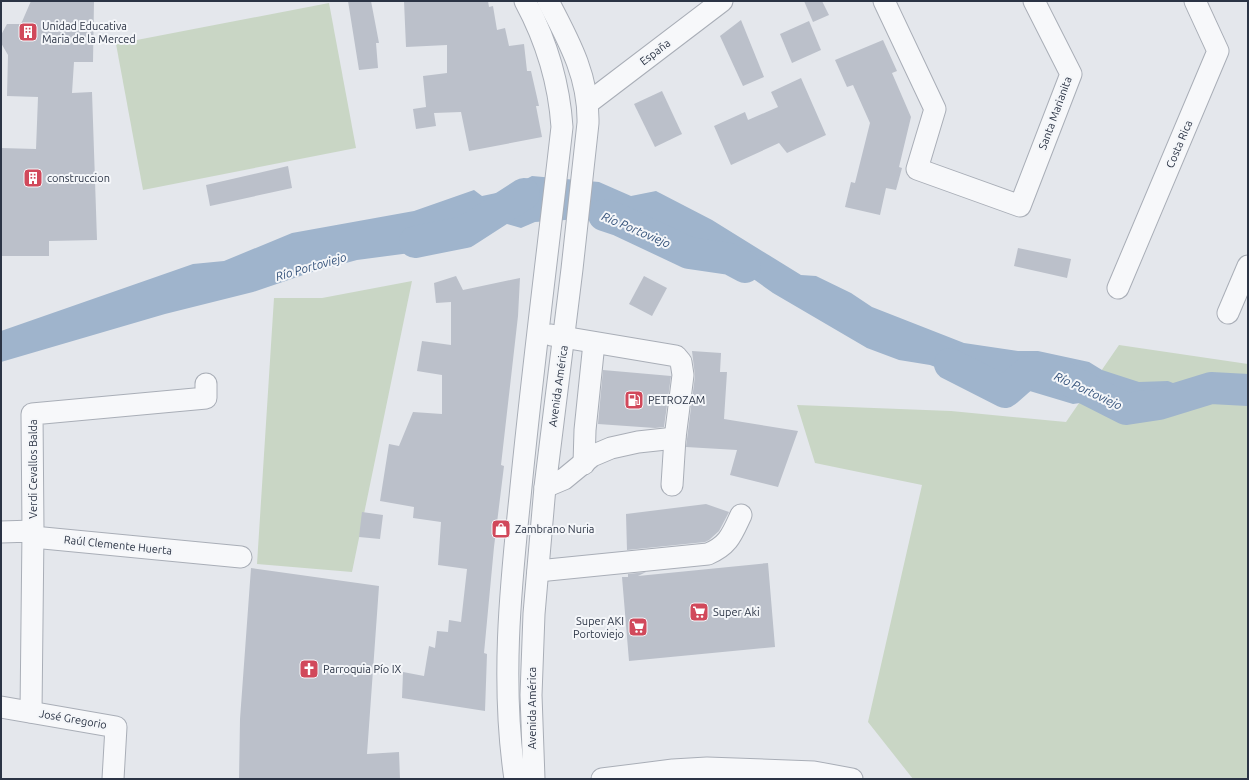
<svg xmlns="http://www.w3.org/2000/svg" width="1249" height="780" font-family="Ubuntu,sans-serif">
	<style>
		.green { fill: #c9d6c5 }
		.water { fill: #9fb4cc }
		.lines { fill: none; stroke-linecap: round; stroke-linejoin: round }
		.river { stroke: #9fb4cc; stroke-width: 32 }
		.building { fill: #bbc0ca }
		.minor-casing { stroke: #a9aeb7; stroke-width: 23 }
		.minor { stroke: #f7f8fa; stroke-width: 21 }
		.labels { text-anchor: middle; stroke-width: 4; stroke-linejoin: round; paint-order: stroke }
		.poi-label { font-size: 11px; fill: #2b3445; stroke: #f4f6f9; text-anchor: start }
		.street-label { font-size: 11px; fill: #2b3445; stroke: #f4f6f9 }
		.water-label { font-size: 12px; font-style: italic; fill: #34527a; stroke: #f4f6f9 }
	</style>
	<rect width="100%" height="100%" fill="#e4e7ec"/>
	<g class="green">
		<path d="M 329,3 L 356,148 L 143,190 L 116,44 Z"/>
		<path d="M 412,281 L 352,572 L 257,564 L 274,298 L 322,298 Z"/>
		<path d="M 1119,345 L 1248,364 L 1248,779 L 913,779 L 868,722 L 922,485 L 815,463 L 797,405 L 951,411 L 1066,422 Z"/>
	</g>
	<path class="water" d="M 532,176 L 599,182 L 631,196 L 656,191 L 712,220 L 801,275 L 816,276 L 851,293 L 872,307 L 964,343 L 1018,351 L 1038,351 L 1089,362 L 1102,370 L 1139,382 L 1168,381 L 1178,385 L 1200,379 L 1248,384 L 1248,403 L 1219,398 L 1202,400 L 1179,392 L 1169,397 L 1158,416 L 1139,397 L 1111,394 L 1087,402 L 1073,404 L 1023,389 L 967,379 L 930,365 L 899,360 L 867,348 L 773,293 L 752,278 L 724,267 L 692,248 L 656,231 L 629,232 L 595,218 L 535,222 L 521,228 L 507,224 L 498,218 L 477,217 L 464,226 L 448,248 L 357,260 L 309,273 L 253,292 L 165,314 L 1,362 L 1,331 L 193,264 L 224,261 L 292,233 L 414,211 L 474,190 L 482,196 L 501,192 Z"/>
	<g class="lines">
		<g class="river">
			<path d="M 604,215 L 619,220 L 689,253 L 730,259 L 745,267"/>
			<path d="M 415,242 L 465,232 L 524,194"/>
			<path d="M 950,364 L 1005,392 L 1028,372 L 1053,372 L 1126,409 L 1159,404 L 1211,388 L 1248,390"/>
		</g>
	</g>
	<g class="building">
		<path d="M 31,1 L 94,1 L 93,62 L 74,62 L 72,93 L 92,92 L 97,240 L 49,241 L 49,256 L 1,256 L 1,148 L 36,149 L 38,97 L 7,96 L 8,55 L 1,43 L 1,35 L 7,24 L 21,24 Z"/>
		<path d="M 348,1 L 371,1 L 379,43 L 376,43 L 378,68 L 359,70 Z"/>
		<path d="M 404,1 L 488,1 L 489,7 L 493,6 L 497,30 L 505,28 L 509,46 L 524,44 L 527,71 L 531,71 L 539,106 L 536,106 L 542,137 L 469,151 L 461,112 L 434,113 L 436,126 L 416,129 L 413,109 L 426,107 L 423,76 L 447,73 L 447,45 L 406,47 Z"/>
		<path d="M 804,1 L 822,1 L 829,15 L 813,22 Z"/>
		<path d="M 741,20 L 764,77 L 743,86 L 720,36 Z"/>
		<path d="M 809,21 L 821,50 L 792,63 L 780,34 Z"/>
		<path d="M 883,40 L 897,71 L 892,73 L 911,117 L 899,167 L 902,168 L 896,190 L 886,188 L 880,215 L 845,207 L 851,182 L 855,183 L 870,123 L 853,85 L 847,87 L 835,60 Z"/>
		<path d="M 801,78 L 826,135 L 787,153 L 779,143 L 731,165 L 714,126 L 745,112 L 748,120 L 778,107 L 771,92 Z"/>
		<path d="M 662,91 L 682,134 L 655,147 L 634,104 Z"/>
		<path d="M 288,166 L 292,188 L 210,206 L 206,185 Z"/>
		<path d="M 1018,248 L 1071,259 L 1067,278 L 1014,266 Z"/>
		<path d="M 456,276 L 463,290 L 520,278 L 518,316 L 501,465 L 504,466 L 494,547 L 484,653 L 487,654 L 485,711 L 402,698 L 403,672 L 424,676 L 429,646 L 435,648 L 437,631 L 448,632 L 449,620 L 461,622 L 467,569 L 438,565 L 441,522 L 413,518 L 414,507 L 380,501 L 389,444 L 399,446 L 413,412 L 442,414 L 442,375 L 417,371 L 422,341 L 451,345 L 451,302 L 436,303 L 434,283 Z"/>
		<path d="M 644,276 L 667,288 L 652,316 L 629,304 Z"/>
		<path d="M 692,351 L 721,353 L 720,372 L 727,372 L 724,419 L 798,431 L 778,487 L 730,475 L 737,450 L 686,447 L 695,376 Z"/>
		<path d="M 603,370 L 671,376 L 664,427 L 655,428 L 598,424 Z"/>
		<path d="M 706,504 L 729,512 L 719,531 L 709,540 L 705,542 L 627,550 L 626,514 Z"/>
		<path d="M 362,512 L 383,515 L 380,539 L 359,537 Z"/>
		<path d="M 768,563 L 775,647 L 629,661 L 622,577 L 628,577 L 628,574 L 646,572 L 638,576 Z"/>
		<path d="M 251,568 L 379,586 L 367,754 L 399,752 L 400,779 L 239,779 L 240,719 Z"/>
	</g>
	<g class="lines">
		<g class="minor-casing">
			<g id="minor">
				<path d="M 884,1 L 935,109 L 917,169 L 1020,206 L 1071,74 L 1034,1"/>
				<path d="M 588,103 L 722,1"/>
				<path d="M 1118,288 L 1218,51 L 1195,1"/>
				<path d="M 1228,313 L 1248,266"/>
				<path d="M 551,335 L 676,356 L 681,362 L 683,375 L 675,438 L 672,485"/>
				<path d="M 584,464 L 585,430 L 594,343"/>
				<path d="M 545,487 L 564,479 L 592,456 L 611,448 L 638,442 L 675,438"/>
				<path d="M 1,532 L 33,531 L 33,537 L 241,557"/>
				<path d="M 538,571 L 708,554 C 729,545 732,534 741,515"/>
				<path d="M 1,707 L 116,727 L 113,779"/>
				<path d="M 31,712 L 33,531 L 32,414 L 206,398 L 206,384"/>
				<path d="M 515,779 C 501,685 510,591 520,497 C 532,373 548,250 562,127 C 559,83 546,40 525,1"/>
				<path d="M 534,779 L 531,695 L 534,614 L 545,487 L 572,269 L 588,123 C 589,77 569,41 548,1"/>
				<path d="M 602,779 L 673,770 L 707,768 L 814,772 L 852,779"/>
			</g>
		</g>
		<use href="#minor" class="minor"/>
	</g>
	<defs>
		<g id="building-square" transform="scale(1)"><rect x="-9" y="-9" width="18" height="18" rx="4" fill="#d1495b" stroke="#f4f6f9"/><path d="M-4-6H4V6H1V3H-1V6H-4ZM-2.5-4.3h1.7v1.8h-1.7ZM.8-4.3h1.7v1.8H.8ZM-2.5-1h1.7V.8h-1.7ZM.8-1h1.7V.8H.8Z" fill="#fff"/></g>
		<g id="fuel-square" transform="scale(1)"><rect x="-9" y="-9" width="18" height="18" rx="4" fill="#d1495b" stroke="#f4f6f9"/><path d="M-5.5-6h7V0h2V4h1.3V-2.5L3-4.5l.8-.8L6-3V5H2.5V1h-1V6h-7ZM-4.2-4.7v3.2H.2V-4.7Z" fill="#fff"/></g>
		<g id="shop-square" transform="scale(1)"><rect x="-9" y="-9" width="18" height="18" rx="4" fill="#d1495b" stroke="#f4f6f9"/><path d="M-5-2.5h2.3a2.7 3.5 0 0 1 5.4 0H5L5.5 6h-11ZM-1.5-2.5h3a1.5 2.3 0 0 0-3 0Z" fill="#fff"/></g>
		<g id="supermarket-square" transform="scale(1)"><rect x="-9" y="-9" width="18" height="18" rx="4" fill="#d1495b" stroke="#f4f6f9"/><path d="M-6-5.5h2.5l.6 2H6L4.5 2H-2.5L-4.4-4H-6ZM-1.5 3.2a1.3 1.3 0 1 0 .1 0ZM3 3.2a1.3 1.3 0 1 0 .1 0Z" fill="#fff"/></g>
		<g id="church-square" transform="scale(1)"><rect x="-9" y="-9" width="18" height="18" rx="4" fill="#d1495b" stroke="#f4f6f9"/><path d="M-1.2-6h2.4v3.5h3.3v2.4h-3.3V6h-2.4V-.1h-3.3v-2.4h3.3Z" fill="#fff"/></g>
	</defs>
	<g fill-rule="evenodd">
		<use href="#building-square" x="28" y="32"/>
		<use href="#building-square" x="33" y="178"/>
		<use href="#fuel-square" x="634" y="400"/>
		<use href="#shop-square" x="501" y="529"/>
		<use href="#supermarket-square" x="699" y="612"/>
		<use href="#supermarket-square" x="638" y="627"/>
		<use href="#church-square" x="309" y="669"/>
	</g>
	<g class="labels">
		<g class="poi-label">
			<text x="42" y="30">Unidad Educativa<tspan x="42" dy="13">Maria de la Merced</tspan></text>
			<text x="47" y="182">construccion</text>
			<text x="648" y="404">PETROZAM</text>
			<text x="515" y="533">Zambrano Nuria</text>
			<text x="713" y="616">Super Aki</text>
			<text x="624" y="625" text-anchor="end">Super AKI<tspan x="624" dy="13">Portoviejo</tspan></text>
			<text x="323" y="673">Parroquia Pío IX</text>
		</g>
		<g class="street-label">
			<text transform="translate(655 52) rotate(-37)" y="4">España</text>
			<text transform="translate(1055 113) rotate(-70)" y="4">Santa Marianita</text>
			<text transform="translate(1179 144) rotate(-67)" y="4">Costa Rica</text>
			<text transform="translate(558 386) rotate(-82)" y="4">Avenida América</text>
			<text transform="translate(33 469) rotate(-90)" y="4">Verdi Cevallos Balda</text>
			<text transform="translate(118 545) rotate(6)" y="4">Raúl Clemente Huerta</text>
			<text transform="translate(532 708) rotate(-90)" y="4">Avenida América</text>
			<text transform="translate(73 719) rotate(10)" y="4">José Gregorio</text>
		</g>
		<g class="water-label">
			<text transform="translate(636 230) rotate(23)" y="4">Río Portoviejo</text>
			<text transform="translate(311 267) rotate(-16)" y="4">Río Portoviejo</text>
			<text transform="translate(1088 391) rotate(25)" y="4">Río Portoviejo</text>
		</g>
	</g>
	<rect width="1249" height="780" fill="none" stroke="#2b3445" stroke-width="4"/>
</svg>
